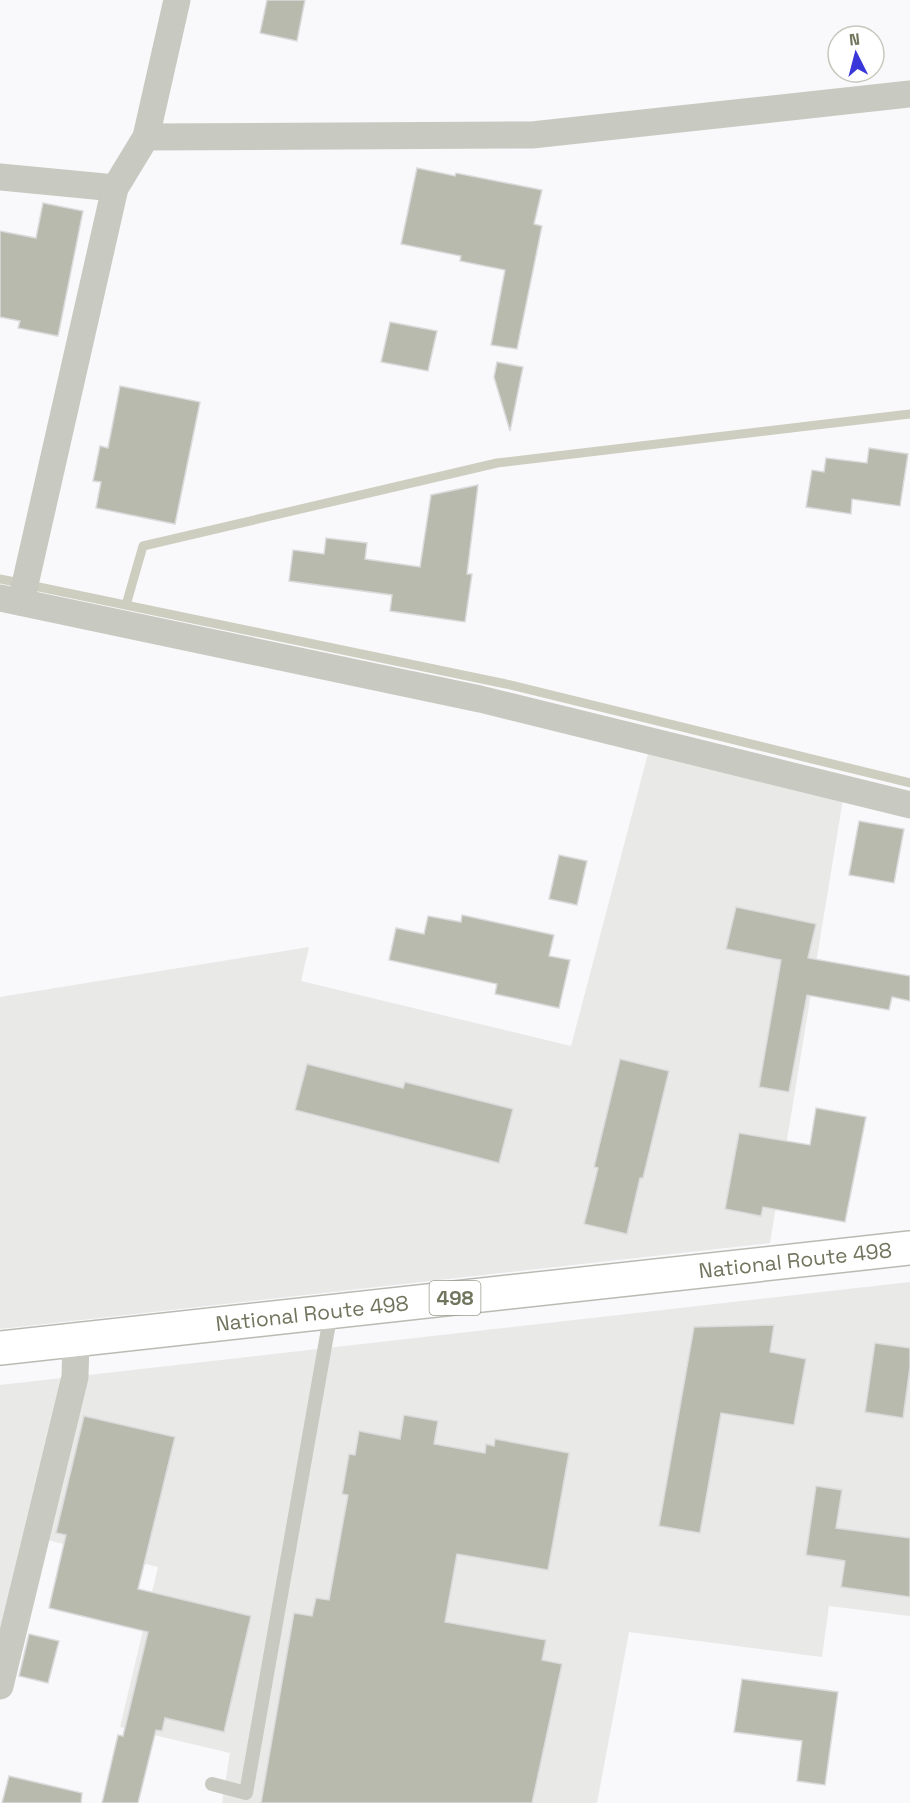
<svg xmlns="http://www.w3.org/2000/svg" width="910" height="1803" font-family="'Space Grotesk',sans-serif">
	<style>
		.built { fill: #e9e9e8 }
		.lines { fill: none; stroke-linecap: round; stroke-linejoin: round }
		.stream { stroke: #cdcdc0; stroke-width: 9 }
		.building { fill: #b8baad; stroke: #dbdadc; stroke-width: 1.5 }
		.trunk-casing { stroke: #b9bbb3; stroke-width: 36 }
		.service { stroke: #c8c9c1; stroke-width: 14 }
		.minor { stroke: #c8c9c1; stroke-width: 27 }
		.trunk { stroke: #fff; stroke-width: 33 }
		.labels { text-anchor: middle; stroke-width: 6; stroke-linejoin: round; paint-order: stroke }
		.shield { fill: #fff; stroke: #9b9e8e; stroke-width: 1.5 }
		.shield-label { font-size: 20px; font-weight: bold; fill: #70755d }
		.street-label { font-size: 21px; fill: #70755d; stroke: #fff }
	</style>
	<rect width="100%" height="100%" fill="#f9f8fa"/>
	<g class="built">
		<path d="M 650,746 L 844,793 L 770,1243 L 0,1329 L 0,997 L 309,947 L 301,981 L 571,1046 Z"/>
		<path d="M 910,1282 L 910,1616 L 829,1606 L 822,1657 L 629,1632 L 597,1803 L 222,1803 L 230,1753 L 120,1727 L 158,1567 L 31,1536 L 0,1665 L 0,1385 Z"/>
	</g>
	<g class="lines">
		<g class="stream">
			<path d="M 0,579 L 506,684 L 910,783"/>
			<path d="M 126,605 L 143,546 L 497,463 L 910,414"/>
		</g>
	</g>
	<g class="building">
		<path d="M 267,0 L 305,0 L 297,41 L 260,33 Z"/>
		<path d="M 417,168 L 455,176 L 456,173 L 542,190 L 534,224 L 542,226 L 517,349 L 491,345 L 505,270 L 460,261 L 461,256 L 401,244 Z"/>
		<path d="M 43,203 L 83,211 L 58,336 L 18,328 L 20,321 L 0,317 L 0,231 L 36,238 Z"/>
		<path d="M 390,322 L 437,331 L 428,371 L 381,362 Z"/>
		<path d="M 497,362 L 523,367 L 510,431 L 494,377 Z"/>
		<path d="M 120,386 L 200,402 L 175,524 L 96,508 L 101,482 L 93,481 L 100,446 L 108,448 Z"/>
		<path d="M 869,448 L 908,454 L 900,506 L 852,499 L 851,514 L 806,507 L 812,470 L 824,472 L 826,458 L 867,463 Z"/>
		<path d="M 478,485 L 467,574 L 472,574 L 465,622 L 390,611 L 392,595 L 289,581 L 293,550 L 324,554 L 326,538 L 367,543 L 365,559 L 420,567 L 431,495 Z"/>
		<path d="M 859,821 L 904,829 L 894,883 L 849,875 Z"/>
		<path d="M 559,855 L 587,861 L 577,905 L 549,899 Z"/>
		<path d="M 736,907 L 816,924 L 808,958 L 910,976 L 910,1001 L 892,997 L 889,1010 L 807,995 L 789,1092 L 759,1087 L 781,960 L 726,949 Z"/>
		<path d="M 462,915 L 554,935 L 549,956 L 570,960 L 559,1008 L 495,994 L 497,984 L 389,960 L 396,928 L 424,934 L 428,916 L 461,922 Z"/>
		<path d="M 620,1059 L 669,1071 L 643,1178 L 640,1178 L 627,1234 L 584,1224 L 598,1168 L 594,1167 Z"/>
		<path d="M 307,1064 L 403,1088 L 405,1082 L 513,1109 L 499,1163 L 295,1110 Z"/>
		<path d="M 816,1108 L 866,1117 L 845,1222 L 763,1207 L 761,1216 L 725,1209 L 739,1133 L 810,1145 Z"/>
		<path d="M 774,1325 L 770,1352 L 806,1359 L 794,1425 L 721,1413 L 700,1533 L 659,1526 L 694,1327 Z"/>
		<path d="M 875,1343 L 910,1348 L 910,1367 L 903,1418 L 865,1412 Z"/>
		<path d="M 404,1415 L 438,1421 L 434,1444 L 485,1453 L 486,1444 L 494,1446 L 495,1439 L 569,1453 L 548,1570 L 457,1554 L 445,1622 L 546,1640 L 542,1660 L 562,1664 L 532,1803 L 261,1803 L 294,1613 L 312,1616 L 316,1598 L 329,1600 L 348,1495 L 342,1494 L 349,1454 L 355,1455 L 359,1431 L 400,1439 Z"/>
		<path d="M 84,1416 L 175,1437 L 138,1589 L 251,1616 L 224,1732 L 165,1718 L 162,1731 L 156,1730 L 138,1803 L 102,1803 L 118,1735 L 123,1736 L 148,1632 L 49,1608 L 66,1535 L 56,1533 Z"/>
		<path d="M 816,1486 L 842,1490 L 836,1528 L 910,1538 L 910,1597 L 841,1587 L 845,1561 L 806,1555 Z"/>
		<path d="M 29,1634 L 59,1641 L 48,1683 L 19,1676 Z"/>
		<path d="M 742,1679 L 838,1692 L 825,1785 L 797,1781 L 802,1741 L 734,1732 Z"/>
		<path d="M 9,1776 L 82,1793 L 81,1803 L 2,1803 Z"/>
	</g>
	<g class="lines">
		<g class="trunk-casing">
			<g id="trunk">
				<path id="s1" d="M 0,1348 L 910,1248"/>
			</g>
		</g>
		<path class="service" d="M 212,1784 L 246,1793 L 331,1312"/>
		<g class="minor">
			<path d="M 146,137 L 532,135 L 910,94"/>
			<path d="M 0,177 L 115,188"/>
			<path d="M 0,598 L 480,699 L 910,805"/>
			<path d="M 21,602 L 115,188 L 146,137 L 177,0"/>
			<path d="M 0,1686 L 75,1377 L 76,1340"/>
		</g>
		<use href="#trunk" class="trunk"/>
	</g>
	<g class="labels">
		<rect class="shield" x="429.5" y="1281" width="51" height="34" rx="4.5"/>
		<g class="shield-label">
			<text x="455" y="1305">498</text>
		</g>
		<g class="street-label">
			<text dy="7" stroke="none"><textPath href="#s1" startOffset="800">National Route 498</textPath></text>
			<text dy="7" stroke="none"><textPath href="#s1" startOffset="314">National Route 498</textPath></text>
		</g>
	</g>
	<g transform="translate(856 54) rotate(354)"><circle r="28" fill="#ffffff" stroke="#c6c8be" stroke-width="1.5"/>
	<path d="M0-4.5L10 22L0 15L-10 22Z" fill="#3937da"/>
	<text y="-9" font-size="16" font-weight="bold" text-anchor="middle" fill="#70755d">N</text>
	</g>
</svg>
